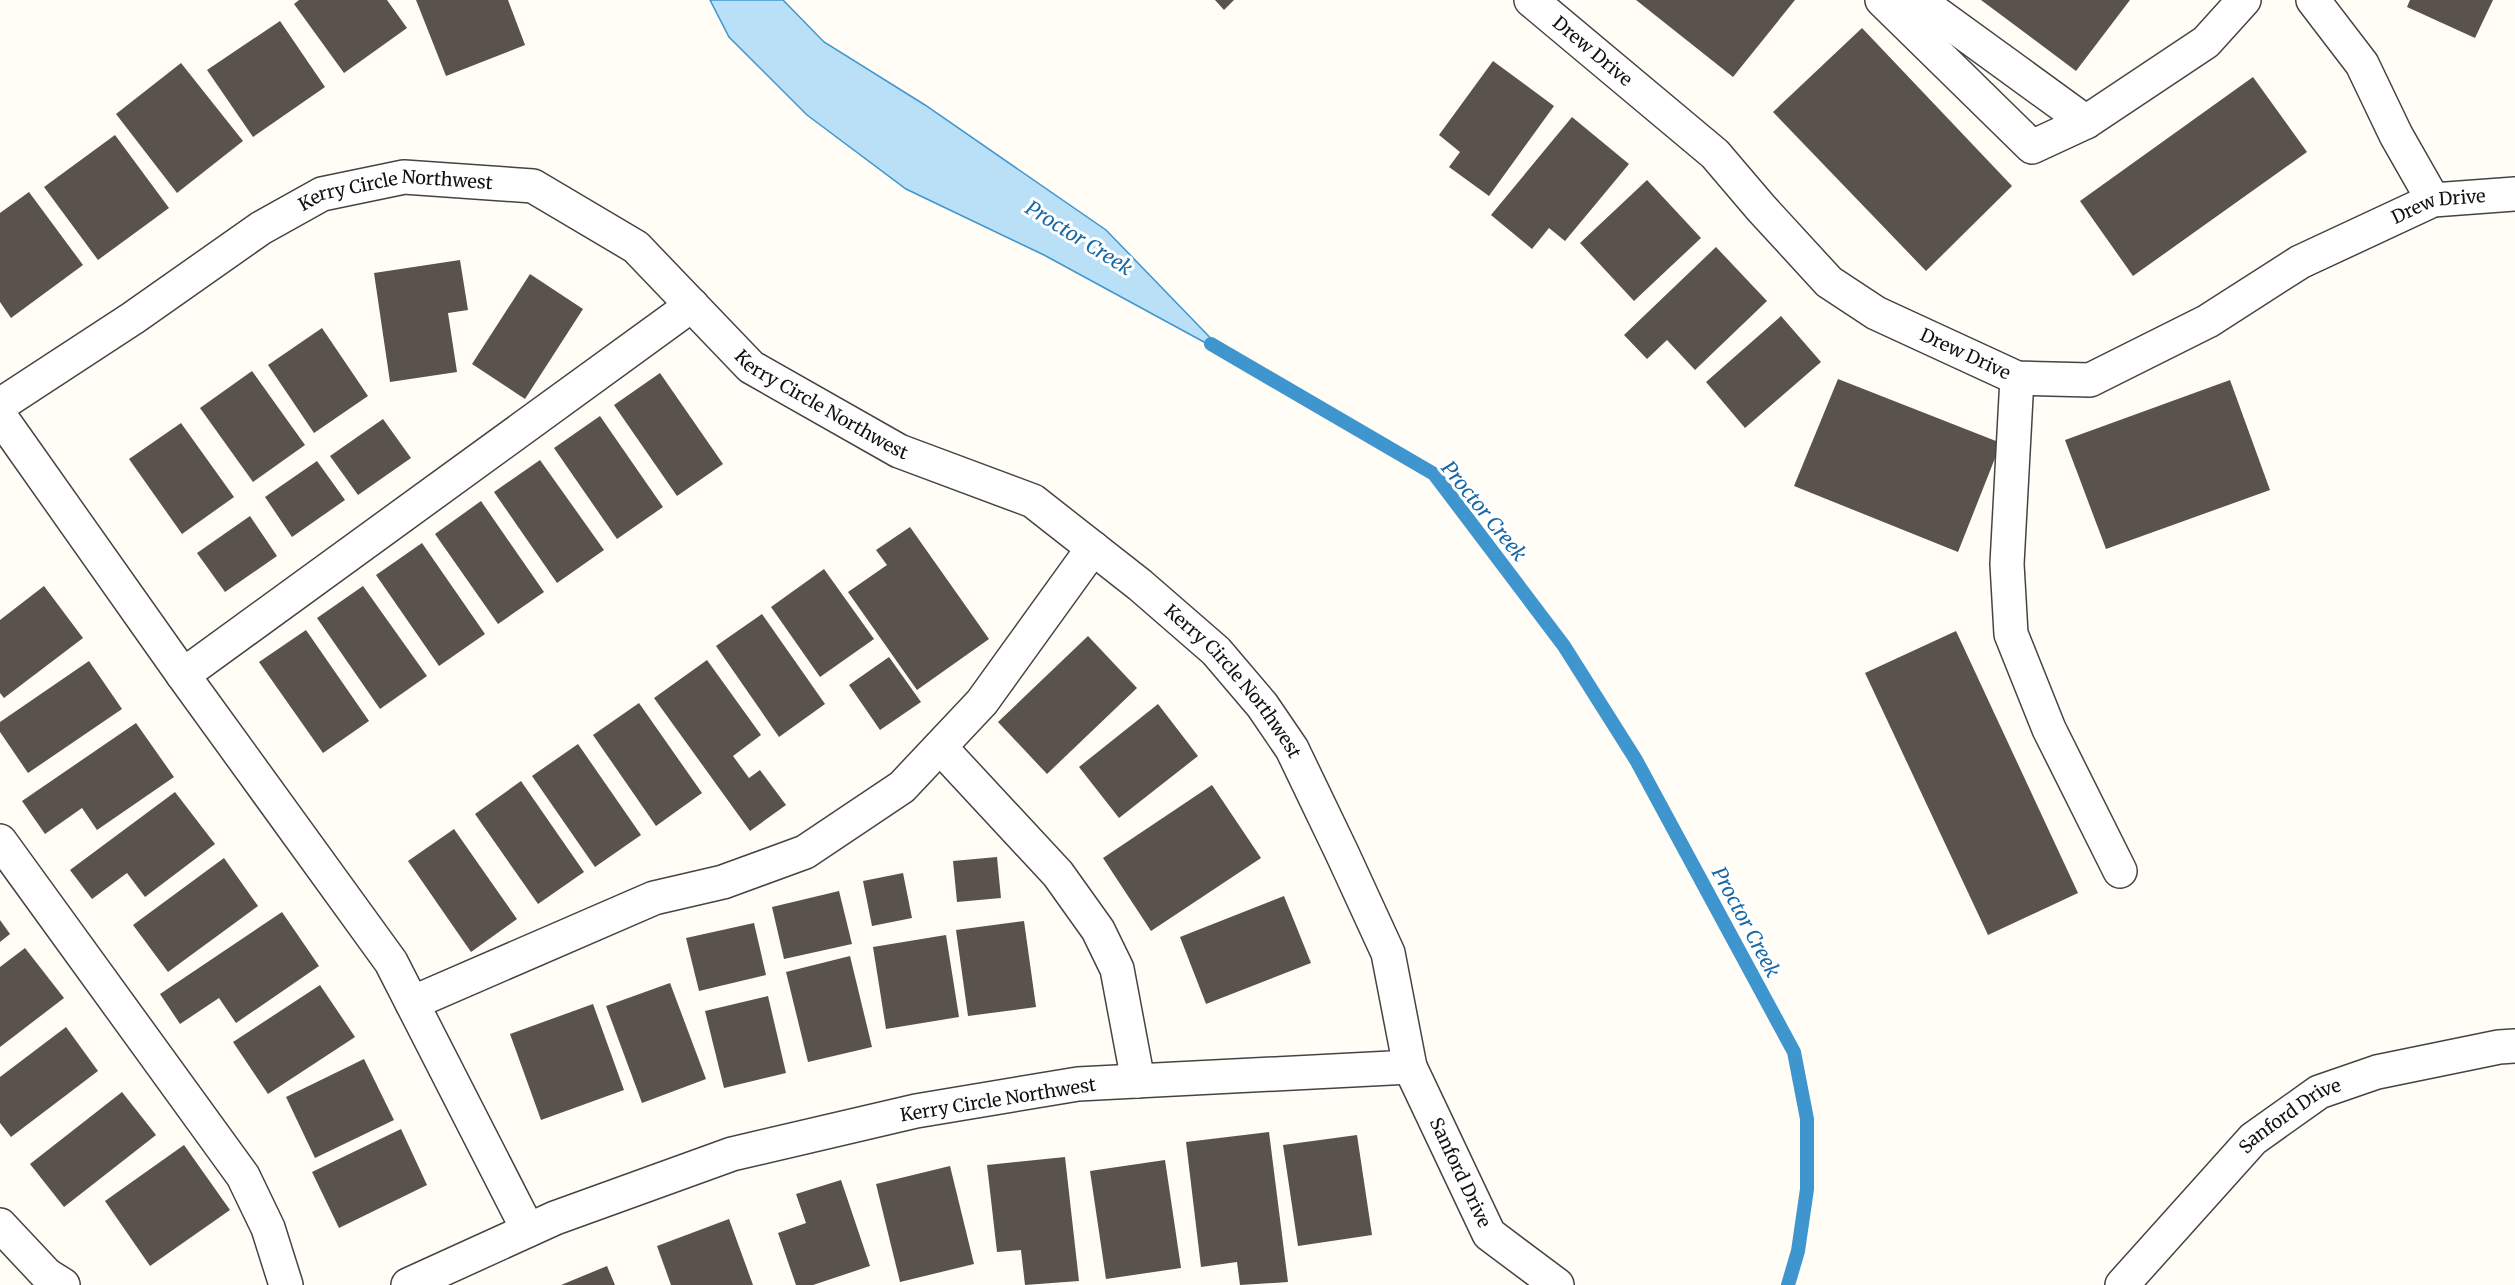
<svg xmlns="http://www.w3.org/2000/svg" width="2515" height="1285" font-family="Merriweather,serif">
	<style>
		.water { fill: #b9e0f7; stroke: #3f96cf; stroke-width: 1.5 }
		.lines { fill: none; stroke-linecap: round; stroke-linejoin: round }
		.stream { stroke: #3f96cf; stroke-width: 14 }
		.building { fill: #5a524d }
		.minor-casing { stroke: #444; stroke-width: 36 }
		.minor { stroke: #fff; stroke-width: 33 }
		.labels { text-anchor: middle; stroke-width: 6; stroke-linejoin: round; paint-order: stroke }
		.street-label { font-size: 18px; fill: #111; stroke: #fff }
		.water-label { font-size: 20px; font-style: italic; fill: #1768a6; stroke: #fff }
	</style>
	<rect width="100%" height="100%" fill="#fffdf5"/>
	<path class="water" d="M 710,0 L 783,0 L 824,42 L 925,105 L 1106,230 L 1226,354 L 1044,255 L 906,189 L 807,115 L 729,37 Z"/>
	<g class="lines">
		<path class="stream" d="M 1211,344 L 1434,474 L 1564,646 L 1636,760 L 1794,1052 L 1807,1119 L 1807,1189 L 1798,1251 L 1788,1285"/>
	</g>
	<g class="building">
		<path d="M 299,0 L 387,0 L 407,28 L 344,73 L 294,4 Z"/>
		<path d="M 416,0 L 508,0 L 525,45 L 446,76 Z"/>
		<path d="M 1215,0 L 1234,0 L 1224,10 Z"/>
		<path d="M 1636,0 L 1795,0 L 1733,77 Z"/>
		<path d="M 1981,0 L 2130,0 L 2076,71 Z"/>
		<path d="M 2410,0 L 2493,0 L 2475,38 L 2407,7 Z"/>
		<path d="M 280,21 L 325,87 L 253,137 L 207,70 Z"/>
		<path d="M 1862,28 L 2012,186 L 1926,271 L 1773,112 Z"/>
		<path d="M 1493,61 L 1554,106 L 1489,196 L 1449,167 L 1460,152 L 1439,135 Z"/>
		<path d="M 181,63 L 243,141 L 177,193 L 116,114 Z"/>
		<path d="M 2253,77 L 2307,152 L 2133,276 L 2080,201 Z"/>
		<path d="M 1572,117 L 1629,164 L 1565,241 L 1549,228 L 1532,249 L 1491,215 Z"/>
		<path d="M 115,135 L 169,208 L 98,260 L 44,187 Z"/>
		<path d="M 1647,180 L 1701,238 L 1634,301 L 1580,243 Z"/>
		<path d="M 29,192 L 83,265 L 11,318 L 0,302 L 0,213 Z"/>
		<path d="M 1716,247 L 1767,301 L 1695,370 L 1667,340 L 1647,359 L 1624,335 Z"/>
		<path d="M 460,260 L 468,310 L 448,313 L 457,372 L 390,382 L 374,273 Z"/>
		<path d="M 530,274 L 583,309 L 525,399 L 472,364 Z"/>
		<path d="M 1781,316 L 1821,362 L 1745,428 L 1706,382 Z"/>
		<path d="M 322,328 L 368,396 L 314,433 L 268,365 Z"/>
		<path d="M 252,371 L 305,445 L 253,482 L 200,408 Z"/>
		<path d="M 660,373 L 723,464 L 677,496 L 614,405 Z"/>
		<path d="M 1838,379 L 2001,443 L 1958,552 L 1794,486 Z"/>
		<path d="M 2230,380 L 2270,490 L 2106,549 L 2065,440 Z"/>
		<path d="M 600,416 L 663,507 L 617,539 L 554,448 Z"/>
		<path d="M 383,419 L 411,458 L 358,495 L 330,456 Z"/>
		<path d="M 181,423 L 234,497 L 182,534 L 129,459 Z"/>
		<path d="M 540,460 L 604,550 L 557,583 L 494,492 Z"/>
		<path d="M 317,461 L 345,500 L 292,537 L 265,497 Z"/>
		<path d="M 481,501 L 544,592 L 498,624 L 435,534 Z"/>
		<path d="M 250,516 L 277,556 L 225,592 L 197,553 Z"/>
		<path d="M 910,527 L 989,639 L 917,690 L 848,592 L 887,565 L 876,550 Z"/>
		<path d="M 422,543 L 485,634 L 439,666 L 376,575 Z"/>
		<path d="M 824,569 L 874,639 L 820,677 L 771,607 Z"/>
		<path d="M 44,586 L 83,638 L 4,698 L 0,693 L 0,620 Z"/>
		<path d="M 363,586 L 427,676 L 380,709 L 317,618 Z"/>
		<path d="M 762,614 L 825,704 L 779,737 L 716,646 Z"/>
		<path d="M 306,630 L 369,721 L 323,753 L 259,662 Z"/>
		<path d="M 1956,631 L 2078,893 L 1988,935 L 1865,673 Z"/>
		<path d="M 1088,636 L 1137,688 L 1047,774 L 998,722 Z"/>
		<path d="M 889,657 L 921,702 L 880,730 L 849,685 Z"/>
		<path d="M 707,660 L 761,735 L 733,756 L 749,778 L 760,770 L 786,805 L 750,831 L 654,698 Z"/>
		<path d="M 89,661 L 122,709 L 28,773 L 0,732 L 0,722 Z"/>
		<path d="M 639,703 L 702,793 L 656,826 L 593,735 Z"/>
		<path d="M 1158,704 L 1198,756 L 1119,818 L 1079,767 Z"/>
		<path d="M 136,723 L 174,777 L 97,830 L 82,808 L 45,834 L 22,801 Z"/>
		<path d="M 578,744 L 641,835 L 595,867 L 532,776 Z"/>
		<path d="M 521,781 L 584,872 L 538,904 L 475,814 Z"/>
		<path d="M 1212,785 L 1261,858 L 1151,931 L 1103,858 Z"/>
		<path d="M 175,792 L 215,844 L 145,897 L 127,873 L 92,899 L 70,870 Z"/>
		<path d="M 454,829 L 517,919 L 471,952 L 408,861 Z"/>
		<path d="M 997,857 L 1001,898 L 957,902 L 953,861 Z"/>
		<path d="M 224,858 L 258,906 L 168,972 L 133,925 Z"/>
		<path d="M 903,873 L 912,918 L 872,926 L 863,881 Z"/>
		<path d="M 839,891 L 852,944 L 784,959 L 772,907 Z"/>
		<path d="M 1284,896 L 1311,963 L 1206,1004 L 1180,937 Z"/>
		<path d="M 282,912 L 319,966 L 236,1023 L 219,998 L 180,1024 L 160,994 Z"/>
		<path d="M 0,920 L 10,934 L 0,942 Z"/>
		<path d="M 1024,921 L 1036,1007 L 968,1016 L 956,930 Z"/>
		<path d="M 754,923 L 766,975 L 699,991 L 686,938 Z"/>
		<path d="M 946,935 L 959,1017 L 886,1029 L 873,947 Z"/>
		<path d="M 25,948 L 64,998 L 0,1047 L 0,967 Z"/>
		<path d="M 850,956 L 872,1047 L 808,1062 L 786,972 Z"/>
		<path d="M 670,983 L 706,1079 L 642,1103 L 606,1006 Z"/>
		<path d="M 320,985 L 355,1037 L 268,1094 L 233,1042 Z"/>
		<path d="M 768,996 L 786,1073 L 724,1088 L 705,1011 Z"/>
		<path d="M 593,1004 L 624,1090 L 541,1120 L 510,1034 Z"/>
		<path d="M 66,1027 L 98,1071 L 11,1137 L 0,1123 L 0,1077 Z"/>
		<path d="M 364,1059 L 394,1120 L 315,1158 L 286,1097 Z"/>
		<path d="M 122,1092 L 156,1135 L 64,1207 L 30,1164 Z"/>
		<path d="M 401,1129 L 427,1185 L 339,1228 L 312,1172 Z"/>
		<path d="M 1269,1132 L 1288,1282 L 1240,1285 L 1237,1262 L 1201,1267 L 1186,1142 Z"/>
		<path d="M 1357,1135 L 1372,1235 L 1298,1246 L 1283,1145 Z"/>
		<path d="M 184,1145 L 230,1210 L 150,1266 L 105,1201 Z"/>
		<path d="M 1065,1157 L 1079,1281 L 1025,1285 L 1021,1250 L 997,1252 L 987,1165 Z"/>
		<path d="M 1165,1160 L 1181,1268 L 1106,1279 L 1090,1171 Z"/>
		<path d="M 950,1166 L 974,1264 L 900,1282 L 876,1184 Z"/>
		<path d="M 841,1180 L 870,1266 L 813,1285 L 796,1285 L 778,1233 L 806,1223 L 796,1194 Z"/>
		<path d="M 729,1219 L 753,1285 L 671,1285 L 657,1246 Z"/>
		<path d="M 607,1266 L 615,1285 L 561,1285 Z"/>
	</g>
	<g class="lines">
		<g class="minor-casing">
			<g id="minor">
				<path id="s1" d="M 1531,0 L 1715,154 L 1761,208 L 1829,282 L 1876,313 L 2017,378 L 2090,380 L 2208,321 L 2300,262 L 2433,200 L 2515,194"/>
				<path d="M 1882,0 L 2032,147 L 2086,122"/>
				<path d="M 1918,0 L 2086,122 L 2206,42 L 2244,0"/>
				<path d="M 2313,0 L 2362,64 L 2396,135 L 2433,200"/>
				<path d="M 2017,378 L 2007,564 L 2011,634 L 2049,729 L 2120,871"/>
				<path id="s2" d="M 0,405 L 133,318 L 261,228 L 322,194 L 404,177 L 533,186 L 636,247 L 751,367 L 899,451 L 1033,501 L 1140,585 L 1216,651 L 1262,705 L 1292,749 L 1342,853 L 1388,953 L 1410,1067 L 1078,1084 L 916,1111 L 732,1154 L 555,1218 L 408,1285"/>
				<path d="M 0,416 L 183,675 L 391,962 L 528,1230"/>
				<path d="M 183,675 L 692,305"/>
				<path d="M 940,747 L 1058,874 L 1098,930 L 1117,969 L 1138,1081"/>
				<path d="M 0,841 L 243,1176 L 268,1228 L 286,1285"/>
				<path d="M 412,1003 L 654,898 L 723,882 L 805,852 L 902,787 L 982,702 L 1093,548"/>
				<path id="s3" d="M 1410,1067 L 1489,1234 L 1557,1285"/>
				<path d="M 0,1225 L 47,1275 L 63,1285"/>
				<path id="s4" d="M 2122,1285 L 2253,1139 L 2319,1092 L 2377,1072 L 2499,1047 L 2515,1046"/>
			</g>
		</g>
		<use href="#minor" class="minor"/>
	</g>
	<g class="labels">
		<g class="street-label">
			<text dy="6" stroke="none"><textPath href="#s1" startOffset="80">Drew Drive</textPath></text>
			<text dy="6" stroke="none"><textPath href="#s2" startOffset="459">Kerry Circle Northwest</textPath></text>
			<text dy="6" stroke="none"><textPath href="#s1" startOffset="1088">Drew Drive</textPath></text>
			<text dy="6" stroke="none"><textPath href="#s1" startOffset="566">Drew Drive</textPath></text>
			<text dy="6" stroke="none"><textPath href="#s2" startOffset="964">Kerry Circle Northwest</textPath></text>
			<text dy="6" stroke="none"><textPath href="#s2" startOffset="1468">Kerry Circle Northwest</textPath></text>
			<text transform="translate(998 1100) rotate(-9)" y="6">Kerry Circle Northwest</text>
			<text dy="6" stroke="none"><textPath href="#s4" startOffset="240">Sanford Drive</textPath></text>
			<text dy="6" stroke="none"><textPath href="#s3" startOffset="117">Sanford Drive</textPath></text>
		</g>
		<g class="water-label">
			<text transform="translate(1079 238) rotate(32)" y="7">Proctor Creek</text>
			<text transform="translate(1484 511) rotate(51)" y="7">Proctor Creek</text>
			<text transform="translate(1746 922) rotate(62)" y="7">Proctor Creek</text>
		</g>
	</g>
</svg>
